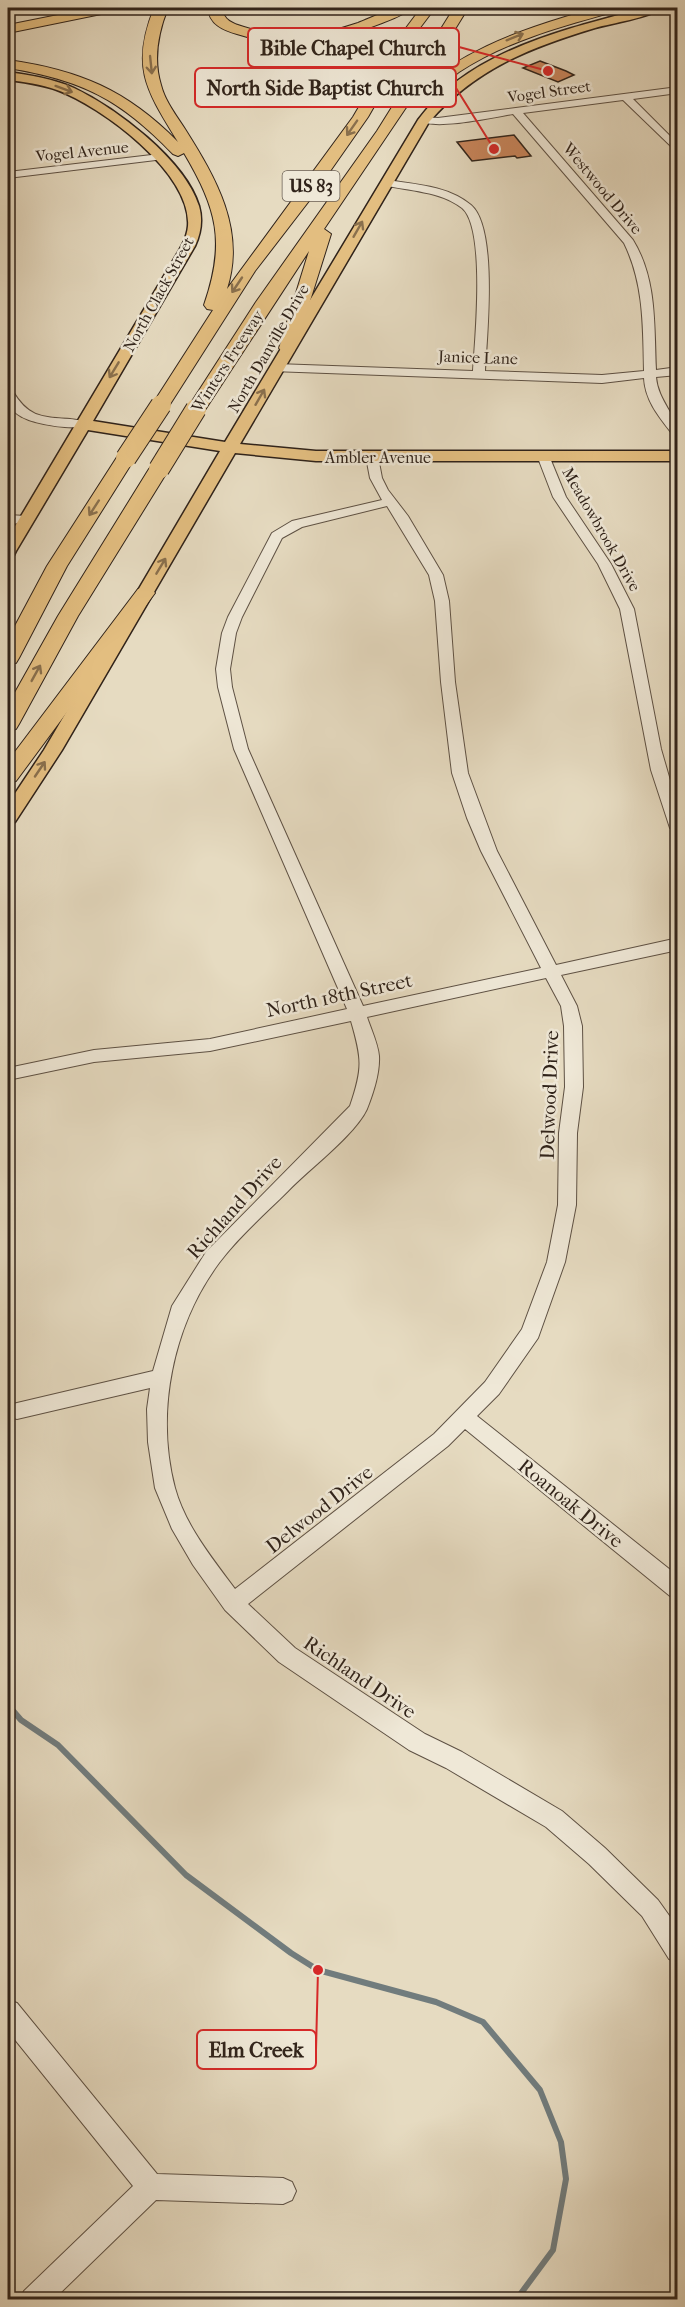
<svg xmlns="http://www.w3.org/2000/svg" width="685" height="2307" font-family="'IM FELL French Canon',serif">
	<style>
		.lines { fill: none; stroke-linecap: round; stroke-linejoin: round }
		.stream { stroke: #717c7d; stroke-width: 6 }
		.building { fill: #ca865c; stroke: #30231a; stroke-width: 1.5 }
		.minor-casing { stroke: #5e5144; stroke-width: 2 }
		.major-casing { stroke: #30231a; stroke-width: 3 }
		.highway-casing { stroke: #30231a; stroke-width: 2 }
		.minor { fill: #efe8d7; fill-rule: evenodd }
		.major { fill: #e3be80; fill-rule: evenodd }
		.highway { fill: #e3be80; fill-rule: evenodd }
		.highway-bridge-casing { stroke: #30231a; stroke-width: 22; stroke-linecap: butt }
		.highway-bridge { stroke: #e3be80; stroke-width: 20 }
		.oneway { stroke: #8a704d }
		.labels { text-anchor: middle; stroke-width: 5; stroke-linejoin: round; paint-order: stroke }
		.far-street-label { font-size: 16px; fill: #30231a; stroke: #efe8d7 }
		.shield { fill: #efe8d7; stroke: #695e53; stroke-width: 1.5 }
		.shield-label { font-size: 18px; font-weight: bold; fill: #30231a }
		.street-label { font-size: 20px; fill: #30231a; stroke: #efe8d7 }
		.leader { fill: none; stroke: #d62828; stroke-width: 2 }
		.callout-dot { fill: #d62828; stroke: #efe8d7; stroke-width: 2 }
		.callout { fill: #efe8d7; stroke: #d62828; stroke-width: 2 }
		.callout-label { font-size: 21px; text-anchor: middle; font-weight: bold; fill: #30231a }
	</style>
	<rect width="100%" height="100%" fill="#e6dbc1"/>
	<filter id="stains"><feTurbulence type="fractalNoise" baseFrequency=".00333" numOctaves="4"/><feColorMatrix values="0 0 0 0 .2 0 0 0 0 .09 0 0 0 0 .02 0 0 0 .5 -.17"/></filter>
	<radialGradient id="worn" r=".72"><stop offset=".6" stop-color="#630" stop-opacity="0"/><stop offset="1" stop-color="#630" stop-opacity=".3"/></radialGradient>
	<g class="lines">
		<path class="stream" d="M 8,1705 L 21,1720 L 58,1745 L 186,1875 L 291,1953 L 318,1970 L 436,2002 L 483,2022 L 540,2090 L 561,2142 L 566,2179 L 553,2250 L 516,2300"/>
	</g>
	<g class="building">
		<path d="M 540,61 L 566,71 L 574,75 L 558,82 L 523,68 Z"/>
		<path d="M 514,135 L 531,156 L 517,158 L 515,156 L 472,161 L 457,142 Z"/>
	</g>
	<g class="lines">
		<g class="minor-casing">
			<g id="minor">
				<path d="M 678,87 L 678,93 L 633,99 L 678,144 L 678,153 L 623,100 L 523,113 L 633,240 C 657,279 654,325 656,370 L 678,367 L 678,375 L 656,377 C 658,402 678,415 678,437 L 674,436 C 660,418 645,401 644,378 L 602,383 L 272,371 L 270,368 L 276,364 L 473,371 C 475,339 486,228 462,208 C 440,191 409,191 383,185 L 382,183 L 387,180 C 414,184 449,186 471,205 C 498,228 487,335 485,371 L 602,375 L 644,371 C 643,326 644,284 624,243 L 513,114 C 494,117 433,131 419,120 L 424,117 L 438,118 Z"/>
				<path d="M 160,154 L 164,155 L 164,159 L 8,178 L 8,172 Z"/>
				<path d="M 8,389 L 12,390 C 28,417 40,417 70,419 C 77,420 83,420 88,424 C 78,432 34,424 22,417 C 16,414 12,410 8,404 Z"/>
				<path d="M 372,453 L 378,457 L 382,478 L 388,490 L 408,516 L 443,575 L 449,601 L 455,682 L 468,773 L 497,851 L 556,965 L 678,938 L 678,950 L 561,975 L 577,1006 L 582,1026 L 583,1087 L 577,1133 L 576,1205 L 565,1262 L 538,1338 L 499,1394 L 477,1416 L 678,1576 L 678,1598 L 670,1596 L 465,1429 L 448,1446 L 248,1604 L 295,1648 L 425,1734 L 462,1752 L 562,1811 L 605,1848 L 658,1900 L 678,1928 L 678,1962 L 669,1959 L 642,1916 L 589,1864 L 546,1827 L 446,1768 L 409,1750 L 279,1662 L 225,1610 L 193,1565 L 172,1529 L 155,1488 L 148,1442 L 147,1409 L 150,1388 L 17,1419 L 10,1417 L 8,1412 L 10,1405 L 17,1403 L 153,1371 L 172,1306 L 206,1252 L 350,1106 C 363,1068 362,1059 351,1021 L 210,1051 L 94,1062 L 8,1080 L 8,1068 L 94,1050 L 210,1039 L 347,1009 L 234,749 L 218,687 L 216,669 L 222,633 L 228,617 L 272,533 L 292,521 L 382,500 L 370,478 L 366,457 ZM 387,506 L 429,575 L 435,601 L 441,682 L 452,773 L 467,818 L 481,851 L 541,968 L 363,1006 L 248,749 L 232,687 L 230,669 L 236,633 L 242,617 L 282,538 L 302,527 ZM 546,978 L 561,1006 L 564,1026 L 565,1087 L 559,1133 L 558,1205 L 547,1262 L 522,1329 L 485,1382 L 434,1434 L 235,1589 C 212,1558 185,1525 175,1488 C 155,1412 173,1325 219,1263 C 238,1237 265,1214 288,1191 C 309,1169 355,1135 367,1109 C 373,1094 380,1073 379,1056 C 378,1044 371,1029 367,1017 Z"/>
				<path d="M 544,454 L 550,458 L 566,497 L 611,564 L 634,609 L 661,749 L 678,808 L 678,833 L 670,828 L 651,770 L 620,609 L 598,564 L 553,497 L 538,458 Z"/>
				<path d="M 8,515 L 26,516 L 33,520 L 26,524 L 8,523 Z"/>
				<path d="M 8,2000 L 17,2003 L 157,2174 L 283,2178 L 292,2182 L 296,2191 L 292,2200 L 283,2204 L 156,2200 L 53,2300 L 20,2300 L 24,2291 L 133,2186 L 8,2031 Z"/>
			</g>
		</g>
		<g class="major-casing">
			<path id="major" d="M 644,8 L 661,8 C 649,18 612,23 595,28 C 529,48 475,69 429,122 L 240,444 L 316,451 L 678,451 L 678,461 L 316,461 L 235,453 L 62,750 L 15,822 L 8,824 L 8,804 L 44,750 L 220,451 L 88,430 L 16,551 L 14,555 L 8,556 L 8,538 L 174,259 C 180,249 187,238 188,226 C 192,173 101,106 57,90 C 41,84 24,82 8,80 L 8,72 C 30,75 54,79 74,88 C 116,108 185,160 199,206 C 203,220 201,233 195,246 L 93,421 L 225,442 L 418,120 C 470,50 564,30 644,8 Z"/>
		</g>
		<g class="highway-casing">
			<g id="highway">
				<path d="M 8,8 L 19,8 L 8,13 Z"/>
				<path d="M 93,8 L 118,8 L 111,12 L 8,33 L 8,25 Z"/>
				<path d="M 154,8 L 168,8 C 158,33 153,59 161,85 C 165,101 176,115 185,129 C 216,178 246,230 227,289 L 353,117 L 403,32 L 421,8 L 435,8 L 416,33 L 368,117 L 312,197 L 255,271 L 167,409 L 155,409 L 152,405 L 213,310 L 207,309 L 204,305 C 226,242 217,209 184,153 L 178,156 L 173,154 C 120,99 82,80 8,68 L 8,60 C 79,70 127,90 178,142 C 147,91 130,68 154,8 Z"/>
				<path d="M 208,8 L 222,8 C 223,20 233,24 244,27 C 282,39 321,36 358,23 C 376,16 392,6 411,8 C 404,15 392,19 382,23 C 334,42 287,50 237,34 C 223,30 209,24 208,8 Z"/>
				<path d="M 454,8 L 468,8 L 417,91 C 459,54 512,33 565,17 C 583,12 600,6 619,8 L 617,11 C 563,26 506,41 459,72 C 448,80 419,109 407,106 L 324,229 L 331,234 L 294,352 L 282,352 L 279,348 L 309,251 L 203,413 L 189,413 L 187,409 L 256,302 L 377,131 Z"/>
				<path d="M 126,452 L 133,454 L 135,458 L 67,566 L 19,658 L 16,663 L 8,664 L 8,639 L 47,566 L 119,454 Z"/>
				<path d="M 159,463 L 166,465 L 169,469 L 78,616 L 19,724 L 16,729 L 8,731 L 8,705 L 58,616 L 149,469 L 152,465 Z"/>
				<path d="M 145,587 L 152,589 L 155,593 L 152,597 L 16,781 L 8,783 L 8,761 L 138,589 Z"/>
			</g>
		</g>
		<use href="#minor" class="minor"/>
		<use href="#major" class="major"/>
		<use href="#highway" class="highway"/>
		<g class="highway-bridge-casing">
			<g id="highway-bridge">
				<path d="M 126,458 L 161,405"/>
				<path d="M 159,469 L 196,409"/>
			</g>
		</g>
		<use href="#highway-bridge" class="highway-bridge"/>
	</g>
	<defs><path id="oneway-shaft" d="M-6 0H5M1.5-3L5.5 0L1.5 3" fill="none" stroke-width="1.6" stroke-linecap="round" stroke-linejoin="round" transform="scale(1.5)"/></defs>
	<g class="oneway">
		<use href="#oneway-shaft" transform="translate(515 37) rotate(-22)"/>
		<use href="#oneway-shaft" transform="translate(151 65) rotate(84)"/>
		<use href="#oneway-shaft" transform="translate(64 89) rotate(20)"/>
		<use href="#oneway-shaft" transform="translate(352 128) rotate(125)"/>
		<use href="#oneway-shaft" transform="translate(358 229) rotate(-60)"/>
		<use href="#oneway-shaft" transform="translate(237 285) rotate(124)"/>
		<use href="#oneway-shaft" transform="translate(114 370) rotate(121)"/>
		<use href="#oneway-shaft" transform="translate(260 397) rotate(-60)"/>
		<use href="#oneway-shaft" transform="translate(94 508) rotate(123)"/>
		<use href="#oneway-shaft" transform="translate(161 566) rotate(-59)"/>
		<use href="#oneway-shaft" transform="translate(36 673) rotate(-61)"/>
		<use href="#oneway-shaft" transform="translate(40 769) rotate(-56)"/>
	</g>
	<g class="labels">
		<g class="far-street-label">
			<text transform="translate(549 91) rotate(-8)" y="6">Vogel Street</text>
			<text transform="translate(82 151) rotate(-6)" y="6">Vogel Avenue</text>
			<text transform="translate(603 188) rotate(50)" y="6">Westwood Drive</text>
			<text transform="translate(158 294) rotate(-61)" y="6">North Clack Street</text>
			<text transform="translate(268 348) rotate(-60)" y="6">North Danville Drive</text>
			<text transform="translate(478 357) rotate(2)" y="6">Janice Lane</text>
			<text transform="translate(227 361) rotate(-57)" y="6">Winters Freeway</text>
			<text x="378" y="463">Ambler Avenue</text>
			<text transform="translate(602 529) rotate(60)" y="6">Meadowbrook Drive</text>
		</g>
		<rect class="shield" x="282.5" y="171" width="57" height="30" rx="4.5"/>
		<g class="shield-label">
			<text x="311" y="192">US 83</text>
		</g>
		<g class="street-label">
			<text transform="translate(339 995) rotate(-12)" y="7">North 18th Street</text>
			<text transform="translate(549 1095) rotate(-88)" y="7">Delwood Drive</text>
			<text transform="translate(234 1207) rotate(-48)" y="7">Richland Drive</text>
			<text transform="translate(571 1503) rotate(39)" y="7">Roanoak Drive</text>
			<text transform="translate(319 1509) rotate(-38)" y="7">Delwood Drive</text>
			<text transform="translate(360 1677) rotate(34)" y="7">Richland Drive</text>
		</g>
	</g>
	<path class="leader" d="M548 71L459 47M494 149L456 88M318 1970L316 2050"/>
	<g class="callout-dot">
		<circle cx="548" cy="71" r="6"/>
		<circle cx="494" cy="149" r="6"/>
		<circle cx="318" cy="1970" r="6"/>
	</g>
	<g class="callout">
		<rect x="248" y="28" width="211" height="39" rx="6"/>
		<rect x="195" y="68" width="261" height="39" rx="6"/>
		<rect x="197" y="2030" width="119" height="39" rx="6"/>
	</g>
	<g class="callout-label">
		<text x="353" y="55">Bible Chapel Church</text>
		<text x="325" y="95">North Side Baptist Church</text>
		<text x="256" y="2057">Elm Creek</text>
	</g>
	<rect width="685" height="2307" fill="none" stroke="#e6dbc1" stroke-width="30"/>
	<rect x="9" y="9" width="667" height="2289" fill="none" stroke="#30231a" stroke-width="3"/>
	<rect x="15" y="15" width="655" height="2277" fill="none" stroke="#30231a" stroke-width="1.5"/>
	<rect width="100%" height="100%" filter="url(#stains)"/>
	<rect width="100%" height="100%" fill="url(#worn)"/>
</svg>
